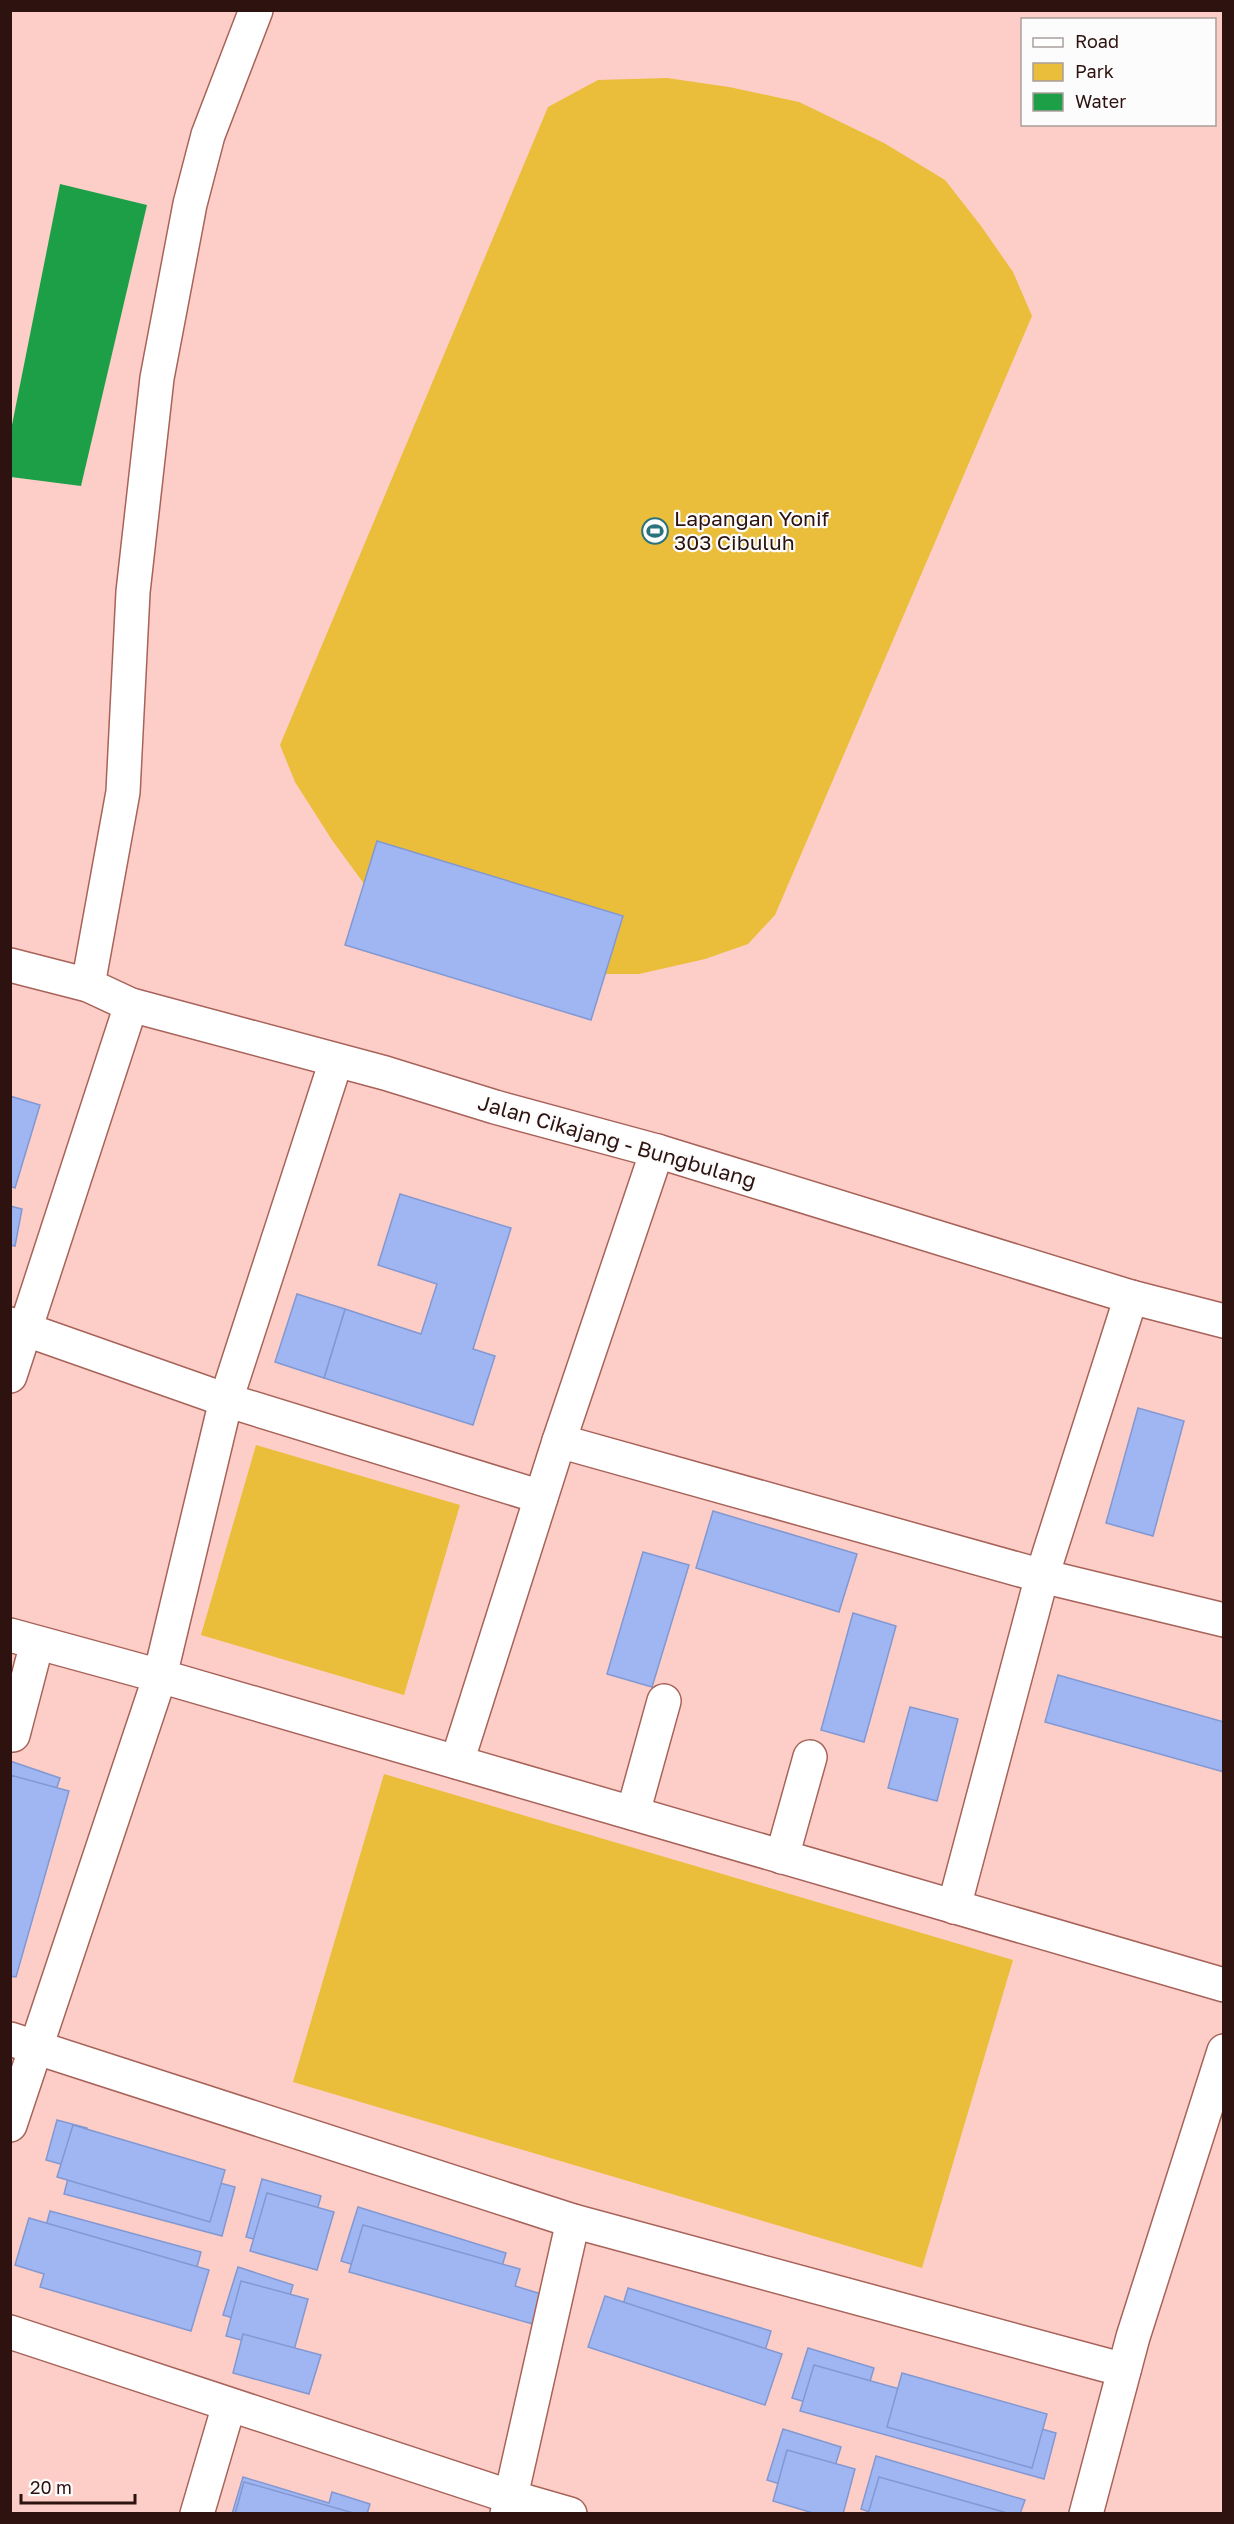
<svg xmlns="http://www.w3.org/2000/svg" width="1234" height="2524" font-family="'Golos Text',sans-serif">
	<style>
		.green { fill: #eabd3a }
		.water { fill: #1c9f47 }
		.building { fill: #9fb6f3; stroke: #8298d2; stroke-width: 1.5 }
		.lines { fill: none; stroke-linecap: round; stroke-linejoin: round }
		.minor-casing { stroke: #a76359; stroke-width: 36 }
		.major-casing { stroke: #a76359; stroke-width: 36 }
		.minor { stroke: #fff; stroke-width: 33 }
		.major { stroke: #fff; stroke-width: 33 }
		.labels { text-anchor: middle; stroke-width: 4.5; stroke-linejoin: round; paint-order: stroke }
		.poi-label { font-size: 21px; fill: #2d120f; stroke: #fcfcfc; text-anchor: start }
		.street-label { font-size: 21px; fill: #2d120f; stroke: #fcfcfc }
	</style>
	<rect width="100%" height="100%" fill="#fdcec7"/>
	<g class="green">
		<path d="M 667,78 L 729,87 L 799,102 L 884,143 L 945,180 L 981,226 L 1013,272 L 1032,316 L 775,915 L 748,944 L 705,959 L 639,974 L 565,974 L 370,892 L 332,840 L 295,782 L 280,745 L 548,107 L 598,80 Z"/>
		<path d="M 256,1445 L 460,1505 L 404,1695 L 201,1635 Z"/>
		<path d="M 384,1774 L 1013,1960 L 922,2268 L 293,2082 Z"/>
	</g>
	<path class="water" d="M 60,184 L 147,205 L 81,486 L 11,477 L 11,430 Z"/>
	<g class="building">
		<path d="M 377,841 L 623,916 L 591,1020 L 345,945 Z"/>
		<path d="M 10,1096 L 40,1105 L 15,1188 L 10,1186 Z"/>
		<path d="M 400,1194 L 511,1228 L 473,1349 L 495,1356 L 473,1425 L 324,1378 L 345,1309 L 421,1334 L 437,1284 L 378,1265 Z"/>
		<path d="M 10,1206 L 22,1209 L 15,1246 L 10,1245 Z"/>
		<path d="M 297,1294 L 345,1309 L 324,1378 L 275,1362 Z"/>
		<path d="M 1138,1408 L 1184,1421 L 1153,1536 L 1106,1523 Z"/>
		<path d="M 713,1511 L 857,1554 L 839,1612 L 696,1568 Z"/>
		<path d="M 643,1552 L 689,1565 L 652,1687 L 607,1674 Z"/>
		<path d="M 853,1613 L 896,1626 L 864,1742 L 821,1730 Z"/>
		<path d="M 1058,1675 L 1224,1722 L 1224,1772 L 1045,1722 Z"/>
		<path d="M 910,1707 L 958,1719 L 937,1801 L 888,1788 Z"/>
		<path d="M 10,1761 L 60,1778 L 10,1929 Z"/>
		<path d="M 10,1775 L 69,1791 L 16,1977 L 10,1976 Z"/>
		<path d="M 57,2120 L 87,2128 L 83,2146 L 235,2187 L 222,2236 L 64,2194 L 71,2167 L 46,2160 Z"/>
		<path d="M 73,2125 L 225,2170 L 210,2222 L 57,2177 Z"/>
		<path d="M 262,2179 L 321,2196 L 305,2253 L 246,2237 Z"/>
		<path d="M 267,2193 L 334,2212 L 317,2270 L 250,2251 Z"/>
		<path d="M 358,2207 L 506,2253 L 490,2307 L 341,2261 Z"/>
		<path d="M 50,2211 L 201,2252 L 186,2308 L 35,2267 Z"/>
		<path d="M 29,2218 L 209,2270 L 191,2331 L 40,2287 L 44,2274 L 15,2265 Z"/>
		<path d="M 363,2225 L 520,2269 L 515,2286 L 548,2296 L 540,2326 L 349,2272 Z"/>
		<path d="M 238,2267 L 293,2285 L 279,2332 L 223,2315 Z"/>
		<path d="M 241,2281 L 308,2299 L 293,2354 L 226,2336 Z"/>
		<path d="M 628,2288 L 771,2331 L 755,2384 L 612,2341 Z"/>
		<path d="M 605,2296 L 782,2354 L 765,2405 L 588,2347 Z"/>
		<path d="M 243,2334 L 321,2355 L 309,2394 L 233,2373 Z"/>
		<path d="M 808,2348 L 874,2368 L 859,2418 L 792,2398 Z"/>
		<path d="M 814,2365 L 1056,2433 L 1044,2479 L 800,2411 Z"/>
		<path d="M 902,2373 L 1047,2414 L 1032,2468 L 887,2427 Z"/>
		<path d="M 783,2429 L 841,2447 L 825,2498 L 767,2480 Z"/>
		<path d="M 787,2450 L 855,2469 L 843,2514 L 816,2514 L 773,2501 Z"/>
		<path d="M 876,2456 L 1025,2500 L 1020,2514 L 875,2514 L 861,2509 Z"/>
		<path d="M 243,2477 L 329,2503 L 332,2492 L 370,2504 L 367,2514 L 232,2514 Z"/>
		<path d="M 879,2477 L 1011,2514 L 868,2514 Z"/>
		<path d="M 244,2482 L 357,2514 L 235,2514 Z"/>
	</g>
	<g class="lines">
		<g class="minor-casing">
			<g id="minor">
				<path d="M 88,985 L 123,792 L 133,592 L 157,378 L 190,204 L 208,135 L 256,10"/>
				<path d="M 10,1324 L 226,1400 L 541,1497"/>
				<path d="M 10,1376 L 131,1005"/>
				<path d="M 559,1441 L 1042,1576 L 1224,1620"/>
				<path d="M 10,1635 L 160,1676 L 1224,1985"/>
				<path d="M 13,1735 L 37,1643"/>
				<path d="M 457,1762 L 559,1441 L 657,1151"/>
				<path d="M 633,1813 L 664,1701"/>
				<path d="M 782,1857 L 810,1757"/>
				<path d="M 954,1907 L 1042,1576 L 1131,1297"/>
				<path d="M 10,2039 L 573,2221 L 1124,2370"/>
				<path d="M 10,2125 L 160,1676 L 226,1400 L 336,1061"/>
				<path d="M 10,2332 L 511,2497 L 570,2514"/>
				<path d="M 197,2514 L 229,2405"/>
				<path d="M 507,2514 L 573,2221"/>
				<path d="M 1086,2514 L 1133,2337 L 1224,2051"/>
			</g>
		</g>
		<g class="major-casing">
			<path id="major" d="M 10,965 L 88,985 L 131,1005 L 385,1073 L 495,1107 L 657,1151 L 1131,1297 L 1224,1321"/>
		</g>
		<use href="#minor" class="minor"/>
		<use href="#major" class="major"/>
	</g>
	<defs>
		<g id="stadium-ring" transform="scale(1.35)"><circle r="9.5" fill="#fcfcfc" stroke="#2a727c" stroke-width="1.5"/><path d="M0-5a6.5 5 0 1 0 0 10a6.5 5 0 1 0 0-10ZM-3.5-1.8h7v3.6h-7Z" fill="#2a727c"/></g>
	</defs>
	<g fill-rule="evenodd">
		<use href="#stadium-ring" x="655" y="531"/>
	</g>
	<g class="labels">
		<g class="poi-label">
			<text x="674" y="526">Lapangan Yonif<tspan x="674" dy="24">303 Cibuluh</tspan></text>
		</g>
		<g class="street-label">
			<text transform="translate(617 1142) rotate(16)" y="7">Jalan Cikajang - Bungbulang</text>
		</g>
	</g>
	<rect width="1234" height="2524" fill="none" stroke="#2d120f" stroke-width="24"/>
	<rect x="1021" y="18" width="195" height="108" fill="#fcfcfc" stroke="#a99e9d" stroke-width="1.5"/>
	<rect x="1033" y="38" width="30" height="9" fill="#ffffff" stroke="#a99e9d" stroke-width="1.5"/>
	<text x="1075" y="48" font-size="18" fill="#2d120f">Road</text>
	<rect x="1033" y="63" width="30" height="18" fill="#eabd3a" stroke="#a99e9d" stroke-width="1.5"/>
	<text x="1075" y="78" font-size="18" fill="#2d120f">Park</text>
	<rect x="1033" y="93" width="30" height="18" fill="#1c9f47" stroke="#a99e9d" stroke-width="1.5"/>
	<text x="1075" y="108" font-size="18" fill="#2d120f">Water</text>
	<path d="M21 2494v9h114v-9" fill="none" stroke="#2d120f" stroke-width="3"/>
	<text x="30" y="2494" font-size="18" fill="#2d120f" stroke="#fcfcfc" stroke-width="4.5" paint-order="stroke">20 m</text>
</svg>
